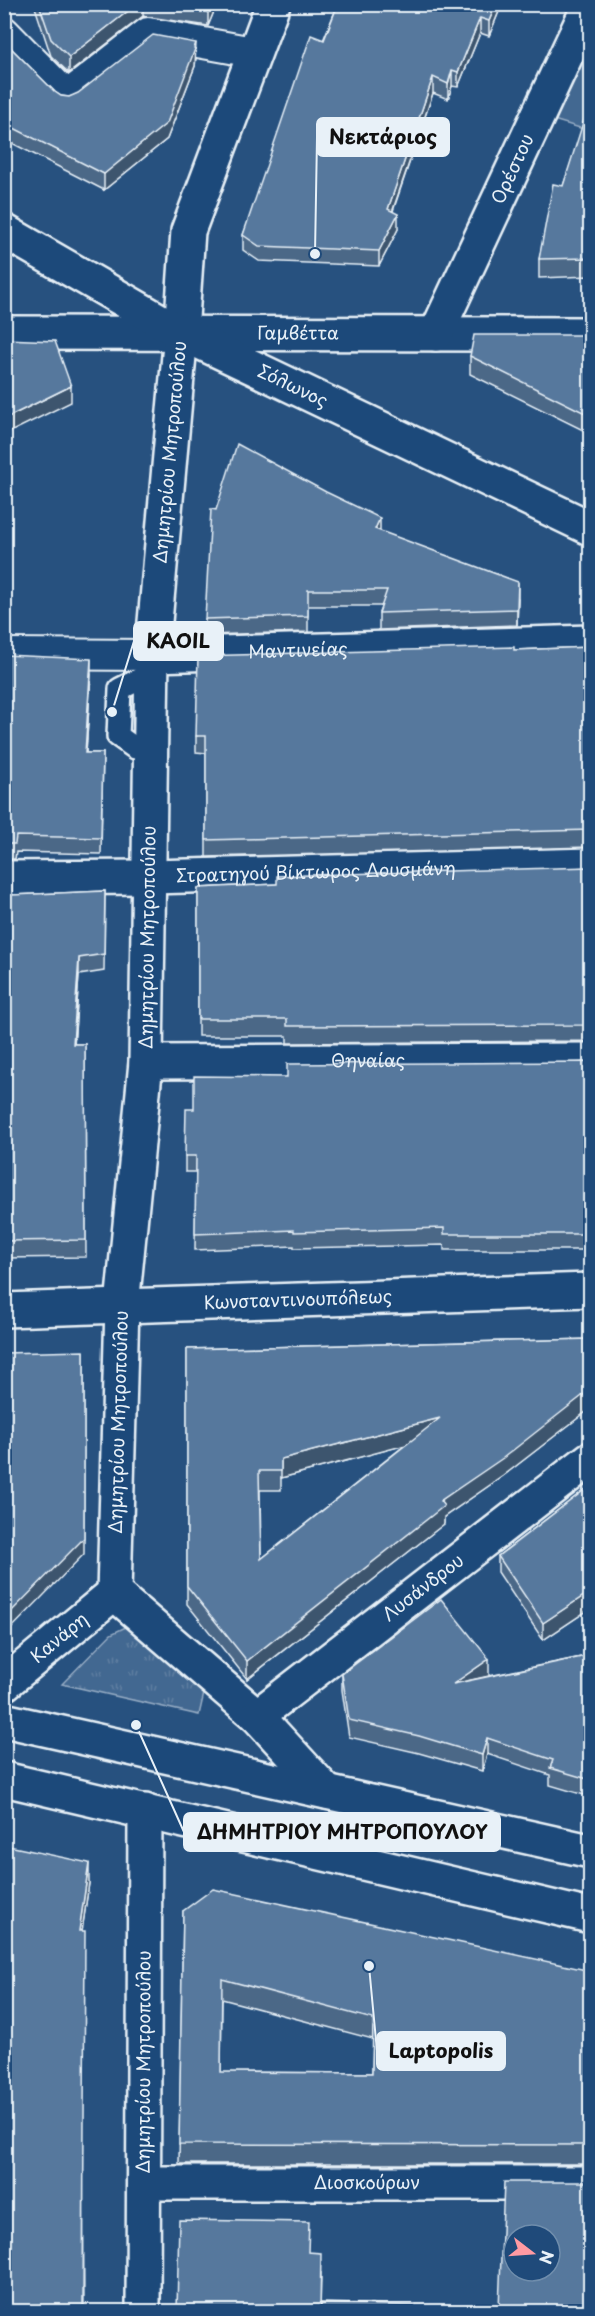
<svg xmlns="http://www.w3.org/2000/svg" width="595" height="2316" font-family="'Playpen Sans',sans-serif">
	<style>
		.grass { fill: url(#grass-tufts); stroke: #96acc4; stroke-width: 1.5 }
		.park { fill: #436891; stroke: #96acc4; stroke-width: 1.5 }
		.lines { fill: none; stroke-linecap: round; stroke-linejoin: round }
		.service-casing { stroke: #e8f1f8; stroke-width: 26 }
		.pedestrian-casing { stroke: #e8f1f8; stroke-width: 34 }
		.minor-casing { stroke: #e8f1f8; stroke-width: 38 }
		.tertiary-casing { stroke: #e8f1f8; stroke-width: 38 }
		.primary-casing { stroke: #e8f1f8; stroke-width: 38 }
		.service { stroke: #1f4a7a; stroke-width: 21 }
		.pedestrian { stroke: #1f4a7a; stroke-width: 30 }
		.minor { stroke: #1f4a7a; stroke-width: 33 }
		.tertiary { stroke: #1f4a7a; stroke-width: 33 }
		.primary { stroke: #1f4a7a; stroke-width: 33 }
		.wall { fill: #4b6787; stroke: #e8f1f8; stroke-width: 1.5; fill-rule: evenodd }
		.shaded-wall { fill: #3d546e; stroke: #e8f1f8; stroke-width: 1.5 }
		.building { fill: #57789d; stroke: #e8f1f8; stroke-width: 1.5; fill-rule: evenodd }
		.labels { text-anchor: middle; stroke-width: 5; stroke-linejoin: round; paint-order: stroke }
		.street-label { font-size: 18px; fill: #e8f1f8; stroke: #1f4a7a }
		.leader { fill: none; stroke: #e8f1f8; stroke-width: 2 }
		.callout-dot { fill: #e8f1f8; stroke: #1f4a7a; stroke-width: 2 }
		.callout { fill: #e8f1f8; stroke: #e8f1f8; stroke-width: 2 }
		.callout-label { font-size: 20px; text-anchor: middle; font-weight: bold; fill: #111 }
	</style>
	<defs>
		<pattern id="grass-tufts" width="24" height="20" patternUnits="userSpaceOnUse" patternTransform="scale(1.5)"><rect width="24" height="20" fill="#436891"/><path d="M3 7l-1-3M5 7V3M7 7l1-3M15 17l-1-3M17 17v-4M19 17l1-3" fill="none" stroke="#5e7ea1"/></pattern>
	</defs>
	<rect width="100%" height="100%" fill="#27517f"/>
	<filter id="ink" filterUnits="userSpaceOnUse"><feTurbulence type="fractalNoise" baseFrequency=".0167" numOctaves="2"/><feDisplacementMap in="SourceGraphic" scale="12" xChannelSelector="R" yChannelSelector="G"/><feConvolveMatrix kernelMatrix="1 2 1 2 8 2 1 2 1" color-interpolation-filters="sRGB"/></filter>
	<g filter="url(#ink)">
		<path class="grass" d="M 128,1626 L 205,1689 L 199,1715 L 62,1684 L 111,1634 Z"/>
		<path class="park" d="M 590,22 L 590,131 L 547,118 Z"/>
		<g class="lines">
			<g class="service-casing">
				<path id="service" d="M 135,748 L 118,736 L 120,689 L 152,673"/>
			</g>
			<g class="pedestrian-casing">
				<g id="pedestrian">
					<path d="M 4,32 L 67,96 L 148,33 L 253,52"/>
					<path d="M 4,654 L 152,655"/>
				</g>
			</g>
			<g class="minor-casing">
				<g id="minor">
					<path id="s1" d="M 4,333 L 590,334"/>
					<path id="s2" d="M 436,334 L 590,4"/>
					<path id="s3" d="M 152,655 L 590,642"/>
					<path id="s4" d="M 4,878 L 150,877 L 590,865"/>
					<path id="s5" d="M 146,1062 L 590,1060"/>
					<path id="s6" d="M 114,1593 L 122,1306 L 146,1062 L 152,655 L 181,333 L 188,231 L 273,4"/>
					<path d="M 114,1593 L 257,1716 L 327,1792"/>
					<path id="s7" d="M 4,1684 L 114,1593"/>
					<path id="s8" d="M 257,1716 L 590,1459"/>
					<path id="s9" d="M 145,2183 L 590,2183"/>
					<path id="s10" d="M 143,2312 L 145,1811"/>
				</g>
			</g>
			<g class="tertiary-casing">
				<g id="tertiary">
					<path id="s11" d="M 4,231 L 181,333 L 590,528"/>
					<path id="s12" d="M 4,1310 L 590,1290"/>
				</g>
			</g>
			<g class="primary-casing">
				<g id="primary">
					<path d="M 4,1720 L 590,1851"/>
					<path d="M 4,1779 L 590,1916"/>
				</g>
			</g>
			<use href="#service" class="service"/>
			<use href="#pedestrian" class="pedestrian"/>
			<use href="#minor" class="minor"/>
			<use href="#tertiary" class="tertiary"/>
			<use href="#primary" class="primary"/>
		</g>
		<g class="wall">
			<path d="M 34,4 L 217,4 L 208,26 L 143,16 L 69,73 L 51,56 Z"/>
			<path d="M 338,4 L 502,4 L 489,36 L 480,33 L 458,87 L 452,86 L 448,99 L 433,93 L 393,211 L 398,229 L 379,266 L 259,261 L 243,250 L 243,235 Z"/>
			<path d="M 4,41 L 55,92 L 61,96 L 69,97 L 196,59 L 195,66 L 167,139 L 104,190 L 4,139 Z"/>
			<path d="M 591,105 L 591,276 L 539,278 L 539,259 L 563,186 Z"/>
			<path d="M 591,335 L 591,434 L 470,374 L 470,356 Z"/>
			<path d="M 380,531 L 518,598 L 517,625 L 379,630 L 379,613 L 382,606 L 308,606 L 308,632 L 205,635 L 205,619 Z"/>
			<path d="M 591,647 L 591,847 L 206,857 L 206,753 L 196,752 L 196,736 L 514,650 Z"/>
			<path d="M 4,655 L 91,674 L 86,753 L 103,753 L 101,854 L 16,852 L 15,859 L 4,859 Z"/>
			<path d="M 591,867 L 591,1041 L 287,1043 L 287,1036 L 198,1036 L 198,888 L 277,884 Z"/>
			<path d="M 4,887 L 12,895 L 105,891 L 104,971 L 79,975 L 74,1044 L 85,1044 L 86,1257 L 4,1258 Z"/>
			<path d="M 591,1062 L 591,1250 L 444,1250 L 444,1245 L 294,1248 L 294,1246 L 195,1250 L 196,1172 L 185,1172 L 185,1156 L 194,1109 L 287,1077 Z"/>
			<path d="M 591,1339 L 591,1408 L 503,1476 L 444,1517 L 444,1524 L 247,1679 L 187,1604 L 187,1349 ZM 405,1445 L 261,1559 L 260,1490 L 281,1490 L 281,1478 Z"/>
			<path d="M 591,1485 L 591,1608 L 543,1640 L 498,1572 L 498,1556 Z"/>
			<path d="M 591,1655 L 591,1797 L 550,1785 L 550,1775 L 487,1754 L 482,1771 L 419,1753 L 349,1737 L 342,1690 L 342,1674 L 489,1676 Z"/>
			<path d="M 4,1845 L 89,1883 L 82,1931 L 84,2312 L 4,2312 Z"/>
			<path d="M 183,1911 L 591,1971 L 591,2164 L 179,2164 ZM 222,1999 L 373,2039 L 372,2073 L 221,2072 Z"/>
			<path d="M 321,2273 L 320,2312 L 177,2312 Z"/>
		</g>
		<g class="shaded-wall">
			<path d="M 137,4 L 143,4 L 143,16 L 69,73 L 69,57 Z"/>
			<path d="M 211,4 L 217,4 L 208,26 L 208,10 Z"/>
			<path d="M 496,4 L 502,4 L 489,36 L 489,21 Z"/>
			<path d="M 480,18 L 480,33 L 458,87 L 458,72 Z"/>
			<path d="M 196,43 L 195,66 L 167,139 L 104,190 L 104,174 L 194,48 Z"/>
			<path d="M 452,70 L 452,86 L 448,99 L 448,84 Z"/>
			<path d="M 433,77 L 433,93 L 388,224 L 388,209 Z"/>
			<path d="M 398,214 L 398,229 L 379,266 L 379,251 Z"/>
			<path d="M 71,386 L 71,402 L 4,435 L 4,419 Z"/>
			<path d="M 380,518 L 380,534 L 375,529 Z"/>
			<path d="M 518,582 L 518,598 L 517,625 L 517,609 Z"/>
			<path d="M 91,659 L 91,674 L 85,768 L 85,753 Z"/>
			<path d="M 79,958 L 79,975 L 73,1061 L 73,1044 Z"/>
			<path d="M 84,1351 L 84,1554 L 4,1636 L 4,1619 Z"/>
			<path d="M 591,1389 L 591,1408 L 503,1476 L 444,1517 L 444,1524 L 247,1679 L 247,1661 L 440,1501 Z"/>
			<path d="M 440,1418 L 440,1436 L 281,1478 L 281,1459 Z"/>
			<path d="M 591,1591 L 591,1608 L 543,1640 L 543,1623 Z"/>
			<path d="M 489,1659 L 489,1676 L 453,1684 Z"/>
			<path d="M 487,1738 L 487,1754 L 482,1771 L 482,1755 Z"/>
			<path d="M 89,1863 L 89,1883 L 79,1951 L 79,1931 Z"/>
		</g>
		<g class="building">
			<path d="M 39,4 L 137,4 L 69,57 L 51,39 Z"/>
			<path d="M 173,4 L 211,4 L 208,10 Z"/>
			<path d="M 338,4 L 496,4 L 489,21 L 480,18 L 458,72 L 452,70 L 448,84 L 433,77 L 388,209 L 398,214 L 379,251 L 259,246 L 243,235 L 311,35 L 324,40 Z"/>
			<path d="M 153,35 L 196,43 L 194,48 L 195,49 L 167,123 L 104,174 L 4,123 L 4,41 L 55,92 L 61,96 L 69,97 L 78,93 Z"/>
			<path d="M 589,104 L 591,105 L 591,258 L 539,259 L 553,184 L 563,186 Z"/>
			<path d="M 474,335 L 591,335 L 591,416 L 470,356 Z"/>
			<path d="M 4,339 L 55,341 L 71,386 L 4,419 Z"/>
			<path d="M 237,444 L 326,492 L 380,518 L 375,529 L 518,582 L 517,609 L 379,613 L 387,590 L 308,590 L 308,616 L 205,619 L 211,509 L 216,510 Z"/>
			<path d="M 514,647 L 514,650 L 591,647 L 591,830 L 206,840 L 206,736 L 196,736 L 198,656 Z"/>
			<path d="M 4,655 L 91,659 L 85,753 L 103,753 L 101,838 L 16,836 L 15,844 L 4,844 Z"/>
			<path d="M 591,867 L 591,1025 L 287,1026 L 287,1019 L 198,1019 L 198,888 L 277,884 L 277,876 Z"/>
			<path d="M 12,883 L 12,895 L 105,891 L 104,954 L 79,958 L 73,1044 L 85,1044 L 86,1240 L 4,1241 L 4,887 Z"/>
			<path d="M 591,1062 L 591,1234 L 444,1234 L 444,1228 L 294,1232 L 294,1230 L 195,1234 L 196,1156 L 185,1156 L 186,1109 L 194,1109 L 194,1076 L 287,1077 L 287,1064 Z"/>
			<path d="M 591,1339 L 591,1389 L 503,1458 L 440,1501 L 444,1506 L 247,1661 L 187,1586 L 187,1349 ZM 440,1418 L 261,1559 L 259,1471 L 281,1471 L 281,1459 Z"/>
			<path d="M 84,1351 L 84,1538 L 4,1619 L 4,1353 Z"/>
			<path d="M 591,1485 L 591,1591 L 543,1623 L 498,1556 Z"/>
			<path d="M 441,1599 L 489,1659 L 453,1684 L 591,1655 L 591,1780 L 550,1768 L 553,1760 L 487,1738 L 482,1755 L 419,1736 L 349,1720 L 342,1674 Z"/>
			<path d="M 4,1845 L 89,1863 L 79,1931 L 85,1931 L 83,2307 L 4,2308 Z"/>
			<path d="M 213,1889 L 591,1971 L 591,2145 L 179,2144 L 183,1911 ZM 222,1979 L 373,2019 L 372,2073 L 221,2072 Z"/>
			<path d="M 504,2182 L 591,2182 L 591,2312 L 321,2312 L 321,2303 L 499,2308 ZM 514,2235 L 550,2235 L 550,2271 L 514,2271 Z"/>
			<path d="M 179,2220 L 309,2222 L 308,2252 L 321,2253 L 320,2312 L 237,2308 L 237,2312 L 177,2312 Z"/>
		</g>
	</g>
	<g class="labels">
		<g class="street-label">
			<text dy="6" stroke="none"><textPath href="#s2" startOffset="182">Ορέστου</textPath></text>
			<text dy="6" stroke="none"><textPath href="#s1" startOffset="294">Γαμβέττα</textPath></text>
			<text dy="6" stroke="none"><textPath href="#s11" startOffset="328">Σόλωνος</textPath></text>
			<text dy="6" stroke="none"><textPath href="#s6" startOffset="1143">Δημητρίου Μητροπούλου</textPath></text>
			<text dy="6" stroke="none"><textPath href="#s3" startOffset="146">Μαντινείας</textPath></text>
			<text dy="6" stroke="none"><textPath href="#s4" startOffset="312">Στρατηγού Βίκτωρος Δουσμάνη</textPath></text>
			<text dy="6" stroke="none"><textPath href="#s6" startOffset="657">Δημητρίου Μητροπούλου</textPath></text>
			<text dy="6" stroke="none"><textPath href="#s5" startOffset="222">Θηναίας</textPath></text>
			<text dy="6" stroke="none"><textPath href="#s12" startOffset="294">Κωνσταντινουπόλεως</textPath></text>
			<text dy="6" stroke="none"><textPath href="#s6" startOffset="171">Δημητρίου Μητροπούλου</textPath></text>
			<text dy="6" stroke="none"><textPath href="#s8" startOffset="210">Λυσάνδρου</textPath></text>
			<text dy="6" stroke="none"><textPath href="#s7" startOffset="72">Κανάρη</textPath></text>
			<text dy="6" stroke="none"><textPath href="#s10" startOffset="250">Δημητρίου Μητροπούλου</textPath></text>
			<text dy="6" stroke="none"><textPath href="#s9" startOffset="222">Διοσκούρων</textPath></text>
		</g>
	</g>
	<path class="leader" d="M315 254L317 137M112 712L134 641M136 1725L184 1832M369 1966L377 2051"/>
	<g class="callout-dot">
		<circle cx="315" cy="254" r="6"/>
		<circle cx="112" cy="712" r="6"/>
		<circle cx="136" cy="1725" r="6"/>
		<circle cx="369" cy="1966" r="6"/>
	</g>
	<g class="callout">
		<rect x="317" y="118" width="132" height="38" rx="6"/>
		<rect x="134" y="622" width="89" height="38" rx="6"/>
		<rect x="184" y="1813" width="316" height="38" rx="6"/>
		<rect x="377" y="2032" width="128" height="38" rx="6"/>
	</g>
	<g class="callout-label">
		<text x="383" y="144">Νεκτάριος</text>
		<text x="178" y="648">KAOIL</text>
		<text x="342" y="1839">ΔΗΜΗΤΡΙΟΥ ΜΗΤΡΟΠΟΥΛΟΥ</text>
		<text x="441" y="2058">Laptopolis</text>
	</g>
	<rect width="595" height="2316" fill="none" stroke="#1f4a7a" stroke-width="24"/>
	<rect x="12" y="12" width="571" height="2292" fill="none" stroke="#e8f1f8" stroke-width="2" filter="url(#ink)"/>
	<g transform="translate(532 2253) rotate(107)"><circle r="28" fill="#1f4a7a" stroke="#6f8dac" stroke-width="1.5"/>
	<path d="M0-4.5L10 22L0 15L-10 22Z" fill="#ff9aa2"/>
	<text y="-9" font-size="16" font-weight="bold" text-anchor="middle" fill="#e8f1f8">N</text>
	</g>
</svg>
